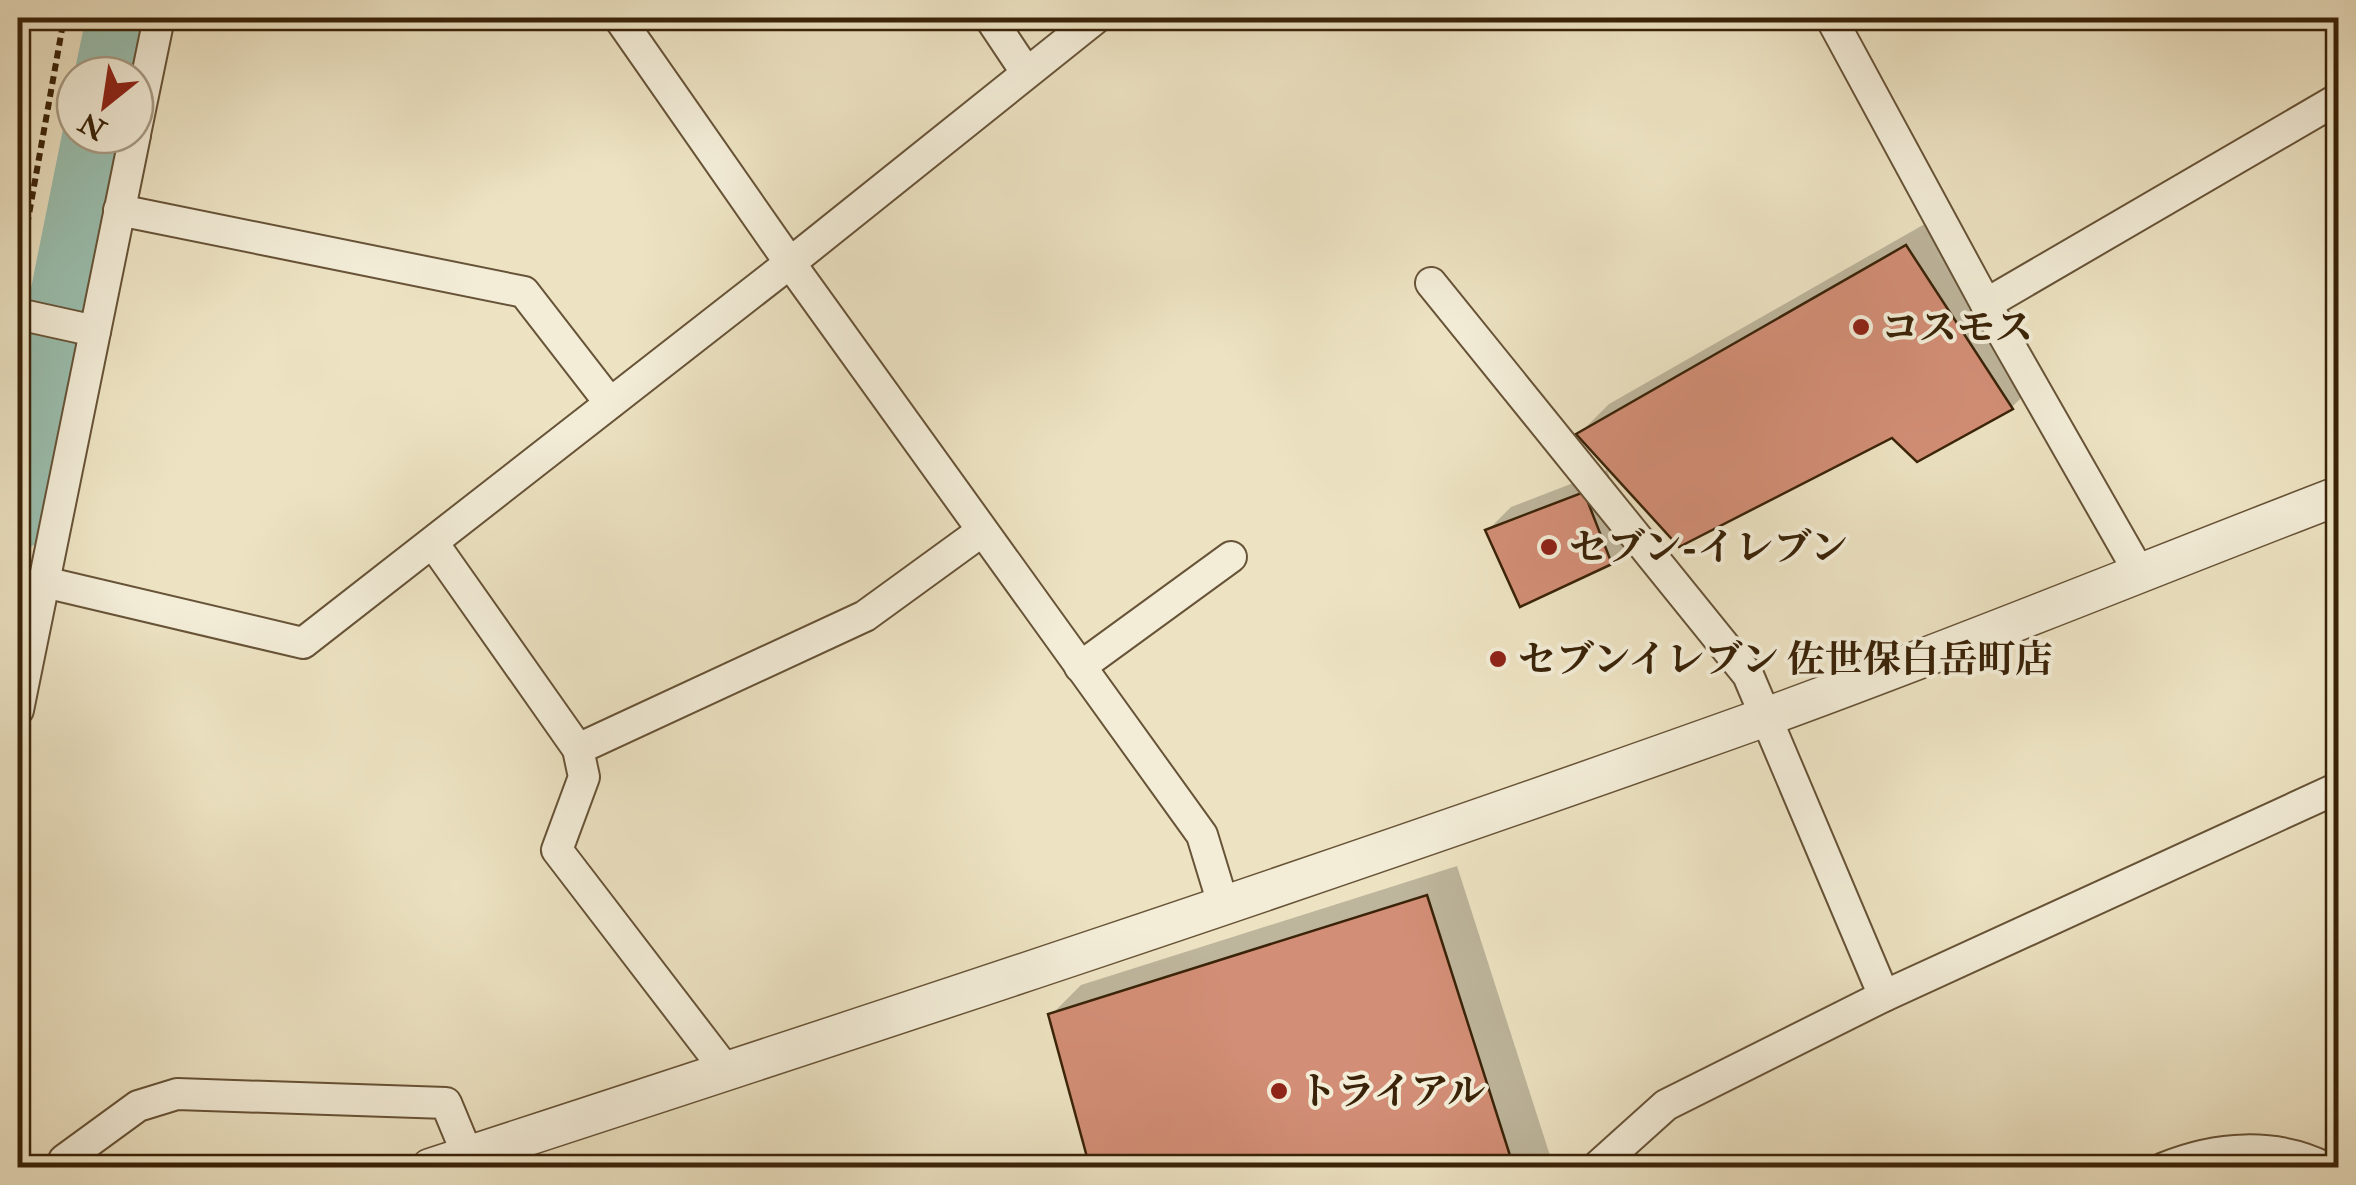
<svg xmlns="http://www.w3.org/2000/svg" width="2356" height="1185" font-family="'IM FELL Double Pica','Noto Serif JP',serif">
	<style>
		.shadow { fill: #0003 }
		.lines { fill: none; stroke-linecap: round; stroke-linejoin: round }
		.river { stroke: #9abfaf; stroke-width: 65 }
		.building { fill: #d28e76; stroke: #3a2308; stroke-width: 2.5 }
		.minor-casing { stroke: #675337; stroke-width: 34 }
		.tertiary-casing { stroke: #675337; stroke-width: 41 }
		.path { stroke: #3a2308; stroke-width: 6; stroke-dasharray: 8 5; stroke-linecap: butt }
		.minor { stroke: #f3edd8; stroke-width: 30 }
		.tertiary { stroke: #f3edd8; stroke-width: 38 }
		.poi-dot { fill: #8f2418; stroke: #f3edd8; stroke-width: 4 }
		.labels { text-anchor: middle; stroke-width: 8; stroke-linejoin: round; paint-order: stroke }
		.poi-label { font-size: 38px; font-weight: bold; fill: #3a2308; stroke: #f3edd8; text-anchor: start }
	</style>
	<rect width="100%" height="100%" fill="#ede3c3"/>
	<filter id="stains"><feTurbulence type="fractalNoise" baseFrequency=".002" numOctaves="4"/><feColorMatrix values="0 0 0 0 .2 0 0 0 0 .09 0 0 0 0 .02 0 0 0 .5 -.17"/></filter>
	<radialGradient id="worn" r=".72"><stop offset=".6" stop-color="#630" stop-opacity="0"/><stop offset="1" stop-color="#630" stop-opacity=".3"/></radialGradient>
	<g class="shadow">
		<path d="M 1937,217 L 2042,377 L 2012,407 L 1918,459 L 1893,435 L 1579,434 L 1609,404 Z"/>
		<path d="M 1607,470 L 1634,539 L 1611,562 L 1488,530 L 1511,507 Z"/>
		<path d="M 1457,866 L 1554,1168 L 1093,1168 L 1051,1015 L 1081,985 Z"/>
	</g>
	<g class="lines">
		<g class="river">
			<path d="M 107,75 L 119,18"/>
			<path d="M 18,517 L 95,135"/>
		</g>
	</g>
	<g class="building">
		<path d="M 1906,245 L 2013,409 L 1917,462 L 1892,438 L 1679,547 L 1576,434 Z"/>
		<path d="M 1584,492 L 1612,564 L 1520,607 L 1485,530 Z"/>
		<path d="M 1427,895 L 1514,1168 L 1090,1168 L 1048,1014 Z"/>
	</g>
	<g class="lines">
		<g class="minor-casing">
			<g id="minor">
				<path d="M 619,18 L 790,263 L 1202,835 L 1224,907"/>
				<path d="M 990,18 L 1026,72"/>
				<path d="M 1831,18 L 1986,304 L 2139,572"/>
				<path d="M 135,134 L 159,18"/>
				<path d="M 119,210 L 524,292 L 610,403"/>
				<path d="M 1431,283 L 1748,675 L 1884,996"/>
				<path d="M 1986,304 L 2338,99"/>
				<path d="M 18,314 L 95,331"/>
				<path d="M 433,543 L 578,749 L 584,777 L 557,850 L 728,1073"/>
				<path d="M 44,582 L 303,643 L 790,263 L 1096,18"/>
				<path d="M 1080,667 L 1231,557"/>
				<path d="M 18,710 L 135,135"/>
				<path d="M 578,749 L 865,616 L 982,531"/>
				<path d="M 61,1168 L 64,1160 L 138,1106 L 177,1094 L 446,1103 L 473,1168"/>
				<path d="M 1596,1168 L 1666,1105 L 1884,996 L 2338,788"/>
				<path d="M 2164,1168 C 2215,1147 2275,1142 2326,1168"/>
			</g>
		</g>
		<g class="tertiary-casing">
			<path id="tertiary" d="M 430,1168 C 875,1023 1319,877 1760,719 C 1954,649 2145,570 2338,496"/>
		</g>
		<path class="path" d="M 18,276 L 64,18"/>
		<use href="#minor" class="minor"/>
		<use href="#tertiary" class="tertiary"/>
	</g>
	<g class="poi-dot">
		<circle cx="1861" cy="327" r="10"/>
		<circle cx="1549" cy="547" r="10"/>
		<circle cx="1498" cy="659" r="10"/>
		<circle cx="1279" cy="1091" r="10"/>
	</g>
	<g class="labels">
		<g class="poi-label">
			<text x="1881" y="340">コスモス</text>
			<text x="1569" y="560">セブン-イレブン</text>
			<text x="1518" y="672">セブンイレブン 佐世保白岳町店</text>
			<text x="1299" y="1104">トライアル</text>
		</g>
	</g>
	<rect width="2356" height="1185" fill="none" stroke="#ede3c3" stroke-width="60"/>
	<rect x="20" y="20" width="2316" height="1145" fill="none" stroke="#3a2308" stroke-width="5"/>
	<rect x="30" y="30" width="2296" height="1125" fill="none" stroke="#3a2308" stroke-width="2.5"/>
	<g transform="translate(105 105) rotate(210)"><circle r="48" fill="#f3edd8" stroke="#a99c85" stroke-width="2.5"/>
	<path d="M0-8L18 38L0 25L-18 38Z" fill="#8f2418"/>
	<text y="-15" font-size="28" font-weight="bold" text-anchor="middle" fill="#3a2308">N</text>
	</g>
	<rect width="100%" height="100%" filter="url(#stains)"/>
	<rect width="100%" height="100%" fill="url(#worn)"/>
</svg>
